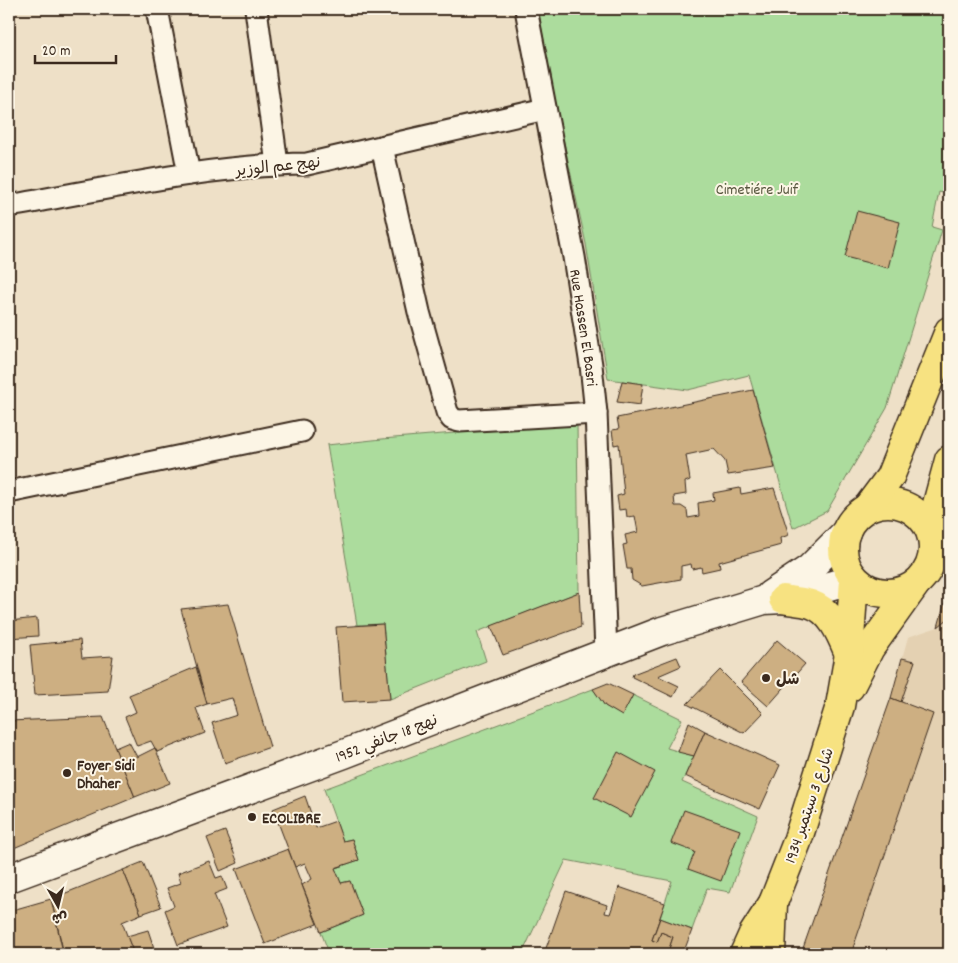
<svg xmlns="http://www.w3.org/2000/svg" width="958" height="963" font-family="Dekko,'Playpen Sans Arabic',sans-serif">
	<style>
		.built { fill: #e4d1b2 }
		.green { fill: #acdc9d; stroke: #74835e }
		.building { fill: #cdaf82; stroke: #3b2a1e }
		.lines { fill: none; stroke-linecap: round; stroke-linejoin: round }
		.street-casing { stroke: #3b2a1e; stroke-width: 25 }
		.secondary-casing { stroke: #3b2a1e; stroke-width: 31 }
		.primary-casing { stroke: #3b2a1e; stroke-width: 31 }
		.street { stroke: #fcf5e5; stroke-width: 21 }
		.secondary { stroke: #fcf5e5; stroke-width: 28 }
		.primary { stroke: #f7e281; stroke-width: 28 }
		.poi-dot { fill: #3b2a1e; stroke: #fcf5e5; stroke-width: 2 }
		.labels { text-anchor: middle; stroke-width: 4; stroke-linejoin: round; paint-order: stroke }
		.street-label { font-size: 16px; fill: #3b2a1e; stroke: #fcf5e5 }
		.park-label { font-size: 16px; fill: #57563e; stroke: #fcf5e5 }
		.poi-label { font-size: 16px; font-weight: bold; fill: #3b2a1e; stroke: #fcf5e5; text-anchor: start }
	</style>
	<rect width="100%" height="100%" fill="#eee0c7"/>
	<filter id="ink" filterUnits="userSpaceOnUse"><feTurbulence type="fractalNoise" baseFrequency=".02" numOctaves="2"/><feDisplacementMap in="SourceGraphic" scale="10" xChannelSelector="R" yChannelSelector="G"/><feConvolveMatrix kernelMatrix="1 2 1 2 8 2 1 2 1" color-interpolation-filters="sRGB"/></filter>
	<g filter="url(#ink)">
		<path class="built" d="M 949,588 L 949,954 L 801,954 L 891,698 L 908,637 L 938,627 Z"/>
		<g class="green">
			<path d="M 538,9 L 949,9 L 949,191 L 948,194 L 939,192 L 932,227 L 942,230 L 887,408 L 827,511 L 793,528 L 749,375 L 688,390 L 608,379 L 586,244 L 558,115 Z"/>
			<path d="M 577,423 L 579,592 L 477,632 L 486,661 L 390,699 L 383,624 L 357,625 L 327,445 L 382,439 Z"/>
			<path d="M 593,689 L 605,706 L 622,715 L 633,695 L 682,719 L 667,748 L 694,756 L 682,782 L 758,816 L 730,892 L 707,888 L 692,930 L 660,918 L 672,881 L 566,860 L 522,954 L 328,954 L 329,953 L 321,932 L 363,915 L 350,881 L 341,883 L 335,868 L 359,860 L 352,839 L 343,841 L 324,789 Z"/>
		</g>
		<g class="building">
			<path d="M 857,211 L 900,222 L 888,268 L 845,257 Z"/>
			<path d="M 622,381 L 643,384 L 640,405 L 617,402 Z"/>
			<path d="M 753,390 L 775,468 L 728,475 L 725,461 L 714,449 L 686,455 L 690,480 L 685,482 L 686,494 L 674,496 L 675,506 L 681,506 L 687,510 L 688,518 L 699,516 L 698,503 L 714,500 L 713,493 L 740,488 L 741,494 L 774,488 L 789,535 L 780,538 L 781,545 L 719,562 L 720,568 L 702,572 L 701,567 L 692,569 L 691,564 L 681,566 L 681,579 L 642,586 L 632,580 L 631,569 L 627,569 L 623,545 L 627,544 L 625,535 L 638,532 L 635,516 L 627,517 L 626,509 L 619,510 L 617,496 L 624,494 L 619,444 L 614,445 L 612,430 L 619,429 L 617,418 Z"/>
			<path d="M 949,588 L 949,618 L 938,627 Z"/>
			<path d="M 579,592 L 581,627 L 503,655 L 491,626 Z"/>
			<path d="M 228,604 L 270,747 L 225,763 L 212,723 L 237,715 L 232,698 L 207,704 L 181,609 Z"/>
			<path d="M 37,618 L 38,636 L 9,638 L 9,621 Z"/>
			<path d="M 383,624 L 390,699 L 342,702 L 336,627 Z"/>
			<path d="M 80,640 L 82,658 L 113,656 L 108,691 L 35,695 L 30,645 Z"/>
			<path d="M 777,640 L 805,664 L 768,706 L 741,682 Z"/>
			<path d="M 677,657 L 681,666 L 658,676 L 679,686 L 673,697 L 632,677 L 633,674 Z"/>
			<path d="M 902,658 L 915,661 L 901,702 L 891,698 Z"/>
			<path d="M 196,667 L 207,704 L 196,708 L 205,733 L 157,752 L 151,741 L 137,746 L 125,717 L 136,712 L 129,695 Z"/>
			<path d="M 720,670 L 763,713 L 744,733 L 687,704 Z"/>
			<path d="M 608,683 L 633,695 L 622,716 L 605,706 L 593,689 Z"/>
			<path d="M 891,698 L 933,714 L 851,954 L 801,954 Z"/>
			<path d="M 103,717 L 135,797 L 9,850 L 9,721 Z"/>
			<path d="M 689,722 L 705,731 L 694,756 L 678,752 Z"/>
			<path d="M 705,731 L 780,765 L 760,809 L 685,776 Z"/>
			<path d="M 129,742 L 137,757 L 155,748 L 170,783 L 135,797 L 115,748 Z"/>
			<path d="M 618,752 L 655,772 L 631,817 L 594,798 Z"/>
			<path d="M 305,796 L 316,828 L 336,821 L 343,841 L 352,839 L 359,860 L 335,868 L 341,883 L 350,881 L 363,915 L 321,932 L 302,885 L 312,879 L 305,863 L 295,867 L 273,809 Z"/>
			<path d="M 684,810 L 740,830 L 721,881 L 688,869 L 695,852 L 671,843 Z"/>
			<path d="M 225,831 L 238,863 L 220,871 L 207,838 Z"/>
			<path d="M 288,849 L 317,924 L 265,944 L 236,869 Z"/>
			<path d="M 209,861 L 216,878 L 222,876 L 227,889 L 214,894 L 227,927 L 178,945 L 165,910 L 174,906 L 167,888 L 181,883 L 178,873 Z"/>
			<path d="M 143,862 L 161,907 L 141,914 L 123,870 Z"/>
			<path d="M 123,870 L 141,914 L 122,922 L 134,954 L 64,954 L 51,899 Z"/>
			<path d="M 619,887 L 665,903 L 652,940 L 657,942 L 661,932 L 673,937 L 669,949 L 672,951 L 670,954 L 544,954 L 566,891 L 607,905 L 605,913 L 610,914 Z"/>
			<path d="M 51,899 L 63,952 L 47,954 L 9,954 L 9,911 Z"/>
			<path d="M 660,918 L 692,930 L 683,954 L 670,954 L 672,951 L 669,949 L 673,937 L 661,932 L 657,942 L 652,940 Z"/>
			<path d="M 148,930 L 156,954 L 134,954 L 127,936 Z"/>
		</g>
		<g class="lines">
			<g class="street-casing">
				<g id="street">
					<path d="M 157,9 L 189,174"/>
					<path d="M 256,9 L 277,164"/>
					<path id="s1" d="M 526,9 L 574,257 L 591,365 L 596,413 L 606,651"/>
					<path d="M 382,147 L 419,312 L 447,412 L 452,419 L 459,421 L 596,413"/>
					<path d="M 9,206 C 107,189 207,165 307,164 L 545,109"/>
					<path d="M 9,492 L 302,431"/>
				</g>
			</g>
			<g class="secondary-casing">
				<g id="secondary">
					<path d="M 770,595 L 809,569 L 846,532"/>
					<path d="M 9,878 L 344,754 L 662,631 L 764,600 L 783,599 L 854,579"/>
				</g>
			</g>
			<g class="primary-casing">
				<g id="primary">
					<circle cx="888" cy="548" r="45"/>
					<path d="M 867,508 L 890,477 L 949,331"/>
					<path d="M 930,530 L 949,460"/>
					<path d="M 783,599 C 792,601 802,601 811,604 C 832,611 841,635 849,654"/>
					<path d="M 850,687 L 870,648 L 915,585"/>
					<path d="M 744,954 L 753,934 L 773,903 L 797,842 L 840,706 L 849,654 L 854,579"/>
					<path d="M 771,954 L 773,903"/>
				</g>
			</g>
			<use href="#street" class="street"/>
			<use href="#secondary" class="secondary"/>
			<use href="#primary" class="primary"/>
		</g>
	</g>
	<g class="poi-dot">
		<circle cx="766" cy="678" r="5"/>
		<circle cx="67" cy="773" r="5"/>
		<circle cx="252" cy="817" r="5"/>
	</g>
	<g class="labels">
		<g class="street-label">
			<text transform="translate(278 165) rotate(-6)" y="6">نهج عم الوزير</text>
			<text dy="6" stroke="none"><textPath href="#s1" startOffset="324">Rue Hassen El Basri</textPath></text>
			<text transform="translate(386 737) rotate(-21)" y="6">نهج 18 جانفي 1952</text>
			<text transform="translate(808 805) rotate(-71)" y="6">شارع 3 سبتمبر 1934</text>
		</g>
		<g class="park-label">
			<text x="757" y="194">Cimetiére Juif</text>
		</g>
		<g class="poi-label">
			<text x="776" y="684">شل</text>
			<text x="77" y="770">Foyer Sidi<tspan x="77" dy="18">Dhaher</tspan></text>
			<text x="262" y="823">ECOLIBRE</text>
		</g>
	</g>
	<rect width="958" height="963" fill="none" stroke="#fcf5e5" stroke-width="30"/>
	<rect x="15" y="15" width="928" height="933" fill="none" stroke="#3b2a1e" stroke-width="2" filter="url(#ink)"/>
	<g transform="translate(58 906) rotate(172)" stroke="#fcf5e5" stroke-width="4" paint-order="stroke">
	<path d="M0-4L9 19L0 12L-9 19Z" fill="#3b2a1e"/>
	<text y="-8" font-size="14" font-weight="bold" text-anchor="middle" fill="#3b2a1e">ش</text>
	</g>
	<path d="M35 55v8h81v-8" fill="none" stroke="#3b2a1e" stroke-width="2.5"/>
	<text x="42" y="55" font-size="15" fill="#3b2a1e" stroke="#fcf5e5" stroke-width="4" paint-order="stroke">20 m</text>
</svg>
